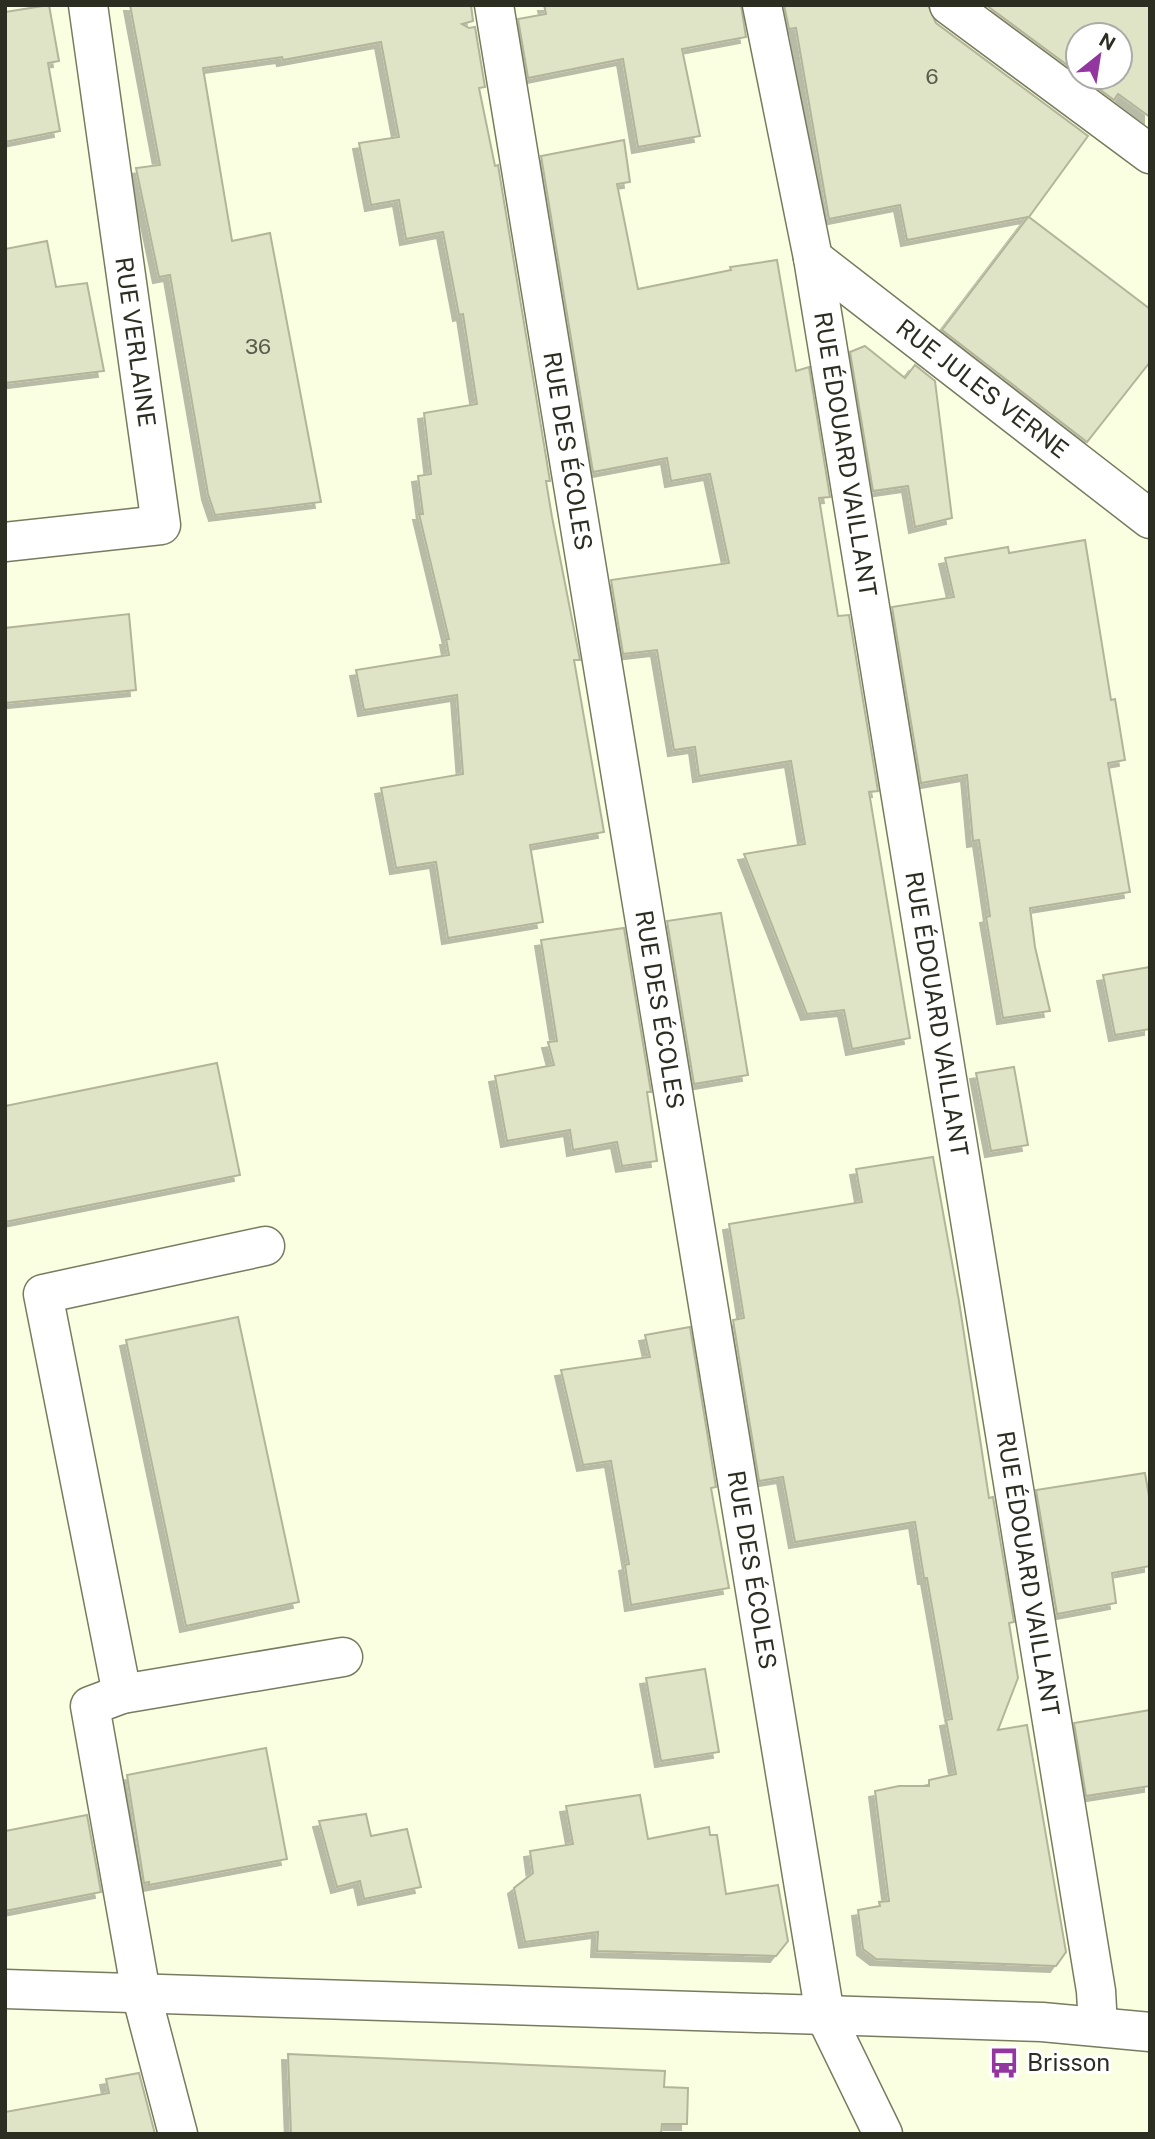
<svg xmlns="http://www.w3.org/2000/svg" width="1155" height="2139" font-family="'Public Sans',sans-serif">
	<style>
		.building { fill: #e0e4c7; stroke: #b2b599; stroke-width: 2; filter: url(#shadow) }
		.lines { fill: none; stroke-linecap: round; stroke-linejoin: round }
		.minor-casing { stroke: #787b60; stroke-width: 41 }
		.major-casing { stroke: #787b60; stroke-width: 41 }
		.minor { stroke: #fff; stroke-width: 38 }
		.major { stroke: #fff; stroke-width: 38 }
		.labels { text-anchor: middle; stroke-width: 6; stroke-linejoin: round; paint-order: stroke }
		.number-label { font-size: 21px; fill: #595c4b }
		.street-label { font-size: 24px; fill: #2c2e22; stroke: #fff }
		.poi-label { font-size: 24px; fill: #2c2e22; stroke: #fff; text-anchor: start }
	</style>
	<defs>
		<filter id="shadow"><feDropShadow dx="-6" dy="6" stdDeviation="0" flood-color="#0004"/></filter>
	</defs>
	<rect width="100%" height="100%" fill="#fbffe1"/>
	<g class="building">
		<path d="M 49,5 L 59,61 L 48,63 L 60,131 L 5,142 L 5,12 Z"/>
		<path d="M 130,5 L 471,5 L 473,21 L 462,24 L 469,28 L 475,27 L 485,87 L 479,88 L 495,166 L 498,165 L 550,481 L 546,481 L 552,517 L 580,660 L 574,660 L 604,832 L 530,845 L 543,922 L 448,938 L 436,862 L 396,868 L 381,788 L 463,774 L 457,695 L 364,710 L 356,670 L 449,655 L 446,639 L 449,639 L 419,514 L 423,514 L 418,476 L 431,474 L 424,413 L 477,404 L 463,314 L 459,315 L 443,232 L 406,239 L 399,200 L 371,205 L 359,143 L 399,137 L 381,42 L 283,60 L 282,57 L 203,68 L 232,241 L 270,233 L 321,502 L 215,515 L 208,494 L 170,275 L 159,277 L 136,168 L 160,165 Z"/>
		<path d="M 544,5 L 741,5 L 746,37 L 682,49 L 700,136 L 638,147 L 623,59 L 528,78 L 518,19 L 546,14 Z"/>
		<path d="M 784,5 L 928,5 L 936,23 L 1088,136 L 1029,217 L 1150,309 L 1150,362 L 1087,442 L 942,330 L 1028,217 L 907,240 L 900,205 L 829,219 L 796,28 L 789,29 Z"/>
		<path d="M 986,5 L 1150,5 L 1150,117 L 1118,94 L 1114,100 L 1083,77 L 1120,77 L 1120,35 L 1078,35 L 1078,73 Z"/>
		<path d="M 624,140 L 630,182 L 617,184 L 638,289 L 731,270 L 730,267 L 777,260 L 796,371 L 809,367 L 830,497 L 819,498 L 838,616 L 849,615 L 878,791 L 869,792 L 910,1038 L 852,1049 L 844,1010 L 807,1014 L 744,854 L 805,844 L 791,761 L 699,776 L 695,747 L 674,750 L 657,650 L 623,654 L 611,580 L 729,563 L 710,474 L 671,481 L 667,458 L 593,472 L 541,156 Z"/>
		<path d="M 47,241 L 56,287 L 87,283 L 104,371 L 5,383 L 5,249 Z"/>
		<path d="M 865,346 L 905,378 L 915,365 L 935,381 L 952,518 L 915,527 L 908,486 L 873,491 L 850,352 Z"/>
		<path d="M 1085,540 L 1111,700 L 1115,699 L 1125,760 L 1108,763 L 1130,892 L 1030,908 L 1035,947 L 1050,1011 L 1003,1018 L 986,917 L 990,916 L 979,840 L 973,841 L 967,775 L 921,783 L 892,607 L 954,597 L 945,558 L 1008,547 L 1009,553 Z"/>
		<path d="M 129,614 L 136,690 L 5,703 L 5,628 Z"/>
		<path d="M 721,913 L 748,1075 L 694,1084 L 667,921 Z"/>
		<path d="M 624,928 L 651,1092 L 647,1092 L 657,1161 L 622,1166 L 617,1142 L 573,1150 L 570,1130 L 507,1141 L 495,1076 L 554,1065 L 548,1042 L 557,1041 L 541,940 Z"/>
		<path d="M 1150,967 L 1150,1029 L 1115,1035 L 1103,975 Z"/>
		<path d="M 217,1063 L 240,1175 L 5,1222 L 5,1106 Z"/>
		<path d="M 1014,1067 L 1028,1145 L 991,1151 L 976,1073 Z"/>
		<path d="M 933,1157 L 959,1301 L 989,1498 L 993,1497 L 1014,1622 L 1009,1623 L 1018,1678 L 998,1730 L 1027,1725 L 1066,1952 L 1056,1966 L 876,1959 L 863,1949 L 858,1910 L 880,1906 L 879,1902 L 889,1901 L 875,1791 L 899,1786 L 929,1786 L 929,1780 L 956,1774 L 946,1720 L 952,1719 L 927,1578 L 924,1578 L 915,1522 L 795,1542 L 783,1477 L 759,1481 L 733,1320 L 744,1318 L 729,1224 L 862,1202 L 856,1169 Z"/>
		<path d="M 238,1317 L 299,1602 L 186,1626 L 126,1340 Z"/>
		<path d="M 690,1327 L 716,1487 L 711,1488 L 729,1588 L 631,1605 L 625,1565 L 629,1564 L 611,1461 L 583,1465 L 561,1370 L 650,1357 L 645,1335 Z"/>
		<path d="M 1145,1473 L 1150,1502 L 1150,1566 L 1112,1573 L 1116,1603 L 1057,1614 L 1036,1490 Z"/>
		<path d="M 705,1669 L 719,1752 L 661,1761 L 646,1678 Z"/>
		<path d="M 1150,1710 L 1150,1786 L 1086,1796 L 1074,1723 Z"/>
		<path d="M 266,1748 L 287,1859 L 149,1885 L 149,1882 L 144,1883 L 127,1775 Z"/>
		<path d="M 640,1795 L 648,1839 L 709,1827 L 710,1835 L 717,1835 L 726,1894 L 778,1885 L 788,1941 L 776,1956 L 597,1951 L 598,1932 L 525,1942 L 514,1888 L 533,1873 L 530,1851 L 573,1844 L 566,1806 Z"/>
		<path d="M 366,1814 L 371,1836 L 407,1829 L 421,1887 L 364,1899 L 360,1881 L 337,1887 L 319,1821 Z"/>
		<path d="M 87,1815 L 101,1892 L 5,1911 L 5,1831 Z"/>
		<path d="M 288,2054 L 665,2071 L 664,2087 L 688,2088 L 687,2124 L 662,2124 L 661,2134 L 291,2134 Z"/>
		<path d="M 139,2073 L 155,2134 L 5,2134 L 5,2112 L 109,2093 L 106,2079 Z"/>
	</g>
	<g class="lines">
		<g class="minor-casing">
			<g id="minor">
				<path id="s1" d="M 494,5 L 825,2015 L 883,2134"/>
				<path id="s2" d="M 762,5 L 813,258 L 1096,1991 L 1098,2026"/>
				<path d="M 949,5 L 1150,154"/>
				<path id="s3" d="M 813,258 L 1150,519"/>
				<path d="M 5,542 L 161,525 L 88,5"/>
				<path d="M 122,1694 L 43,1294 L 265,1246"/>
				<path d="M 178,2134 L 141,1993 L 90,1706 L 122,1694 L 343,1657"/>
			</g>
		</g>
		<g class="major-casing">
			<path id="major" d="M 5,1989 L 1042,2022 L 1150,2032"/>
		</g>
		<use href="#minor" class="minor"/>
		<use href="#major" class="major"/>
	</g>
	<defs>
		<g id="bus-bare" transform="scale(2.415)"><path d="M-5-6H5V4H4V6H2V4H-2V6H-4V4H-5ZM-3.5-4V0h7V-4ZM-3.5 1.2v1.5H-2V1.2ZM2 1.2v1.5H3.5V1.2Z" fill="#93369f" stroke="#fff" stroke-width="2.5" paint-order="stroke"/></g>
	</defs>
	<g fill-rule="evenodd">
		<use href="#bus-bare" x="1004" y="2063"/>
	</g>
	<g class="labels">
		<g class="number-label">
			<text x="932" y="84">6</text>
			<text x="258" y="354">36</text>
		</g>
		<g class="street-label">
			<text transform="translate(135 342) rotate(82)" y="8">RUE VERLAINE</text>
			<text dy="8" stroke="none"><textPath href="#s3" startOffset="214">RUE JULES VERNE</textPath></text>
			<text dy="8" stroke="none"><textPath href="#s1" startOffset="452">RUE DES ÉCOLES</textPath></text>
			<text dy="8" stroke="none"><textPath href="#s2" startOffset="457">RUE ÉDOUARD VAILLANT</textPath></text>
			<text dy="8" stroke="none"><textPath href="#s1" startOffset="1018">RUE DES ÉCOLES</textPath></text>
			<text dy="8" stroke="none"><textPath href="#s2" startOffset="1024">RUE ÉDOUARD VAILLANT</textPath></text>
			<text dy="8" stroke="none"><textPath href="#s1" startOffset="1586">RUE DES ÉCOLES</textPath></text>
			<text dy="8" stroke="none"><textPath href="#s2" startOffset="1591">RUE ÉDOUARD VAILLANT</textPath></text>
		</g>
		<g class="poi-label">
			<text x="1027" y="2071">Brisson</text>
		</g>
	</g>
	<rect width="1155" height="2139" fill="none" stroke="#2c2e22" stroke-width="14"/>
	<g transform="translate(1099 56) rotate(30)"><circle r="33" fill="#ffffff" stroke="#ababa7" stroke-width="2"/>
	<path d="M0-5L12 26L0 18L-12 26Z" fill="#93369f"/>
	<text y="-10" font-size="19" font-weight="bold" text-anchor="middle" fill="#2c2e22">N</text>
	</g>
</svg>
